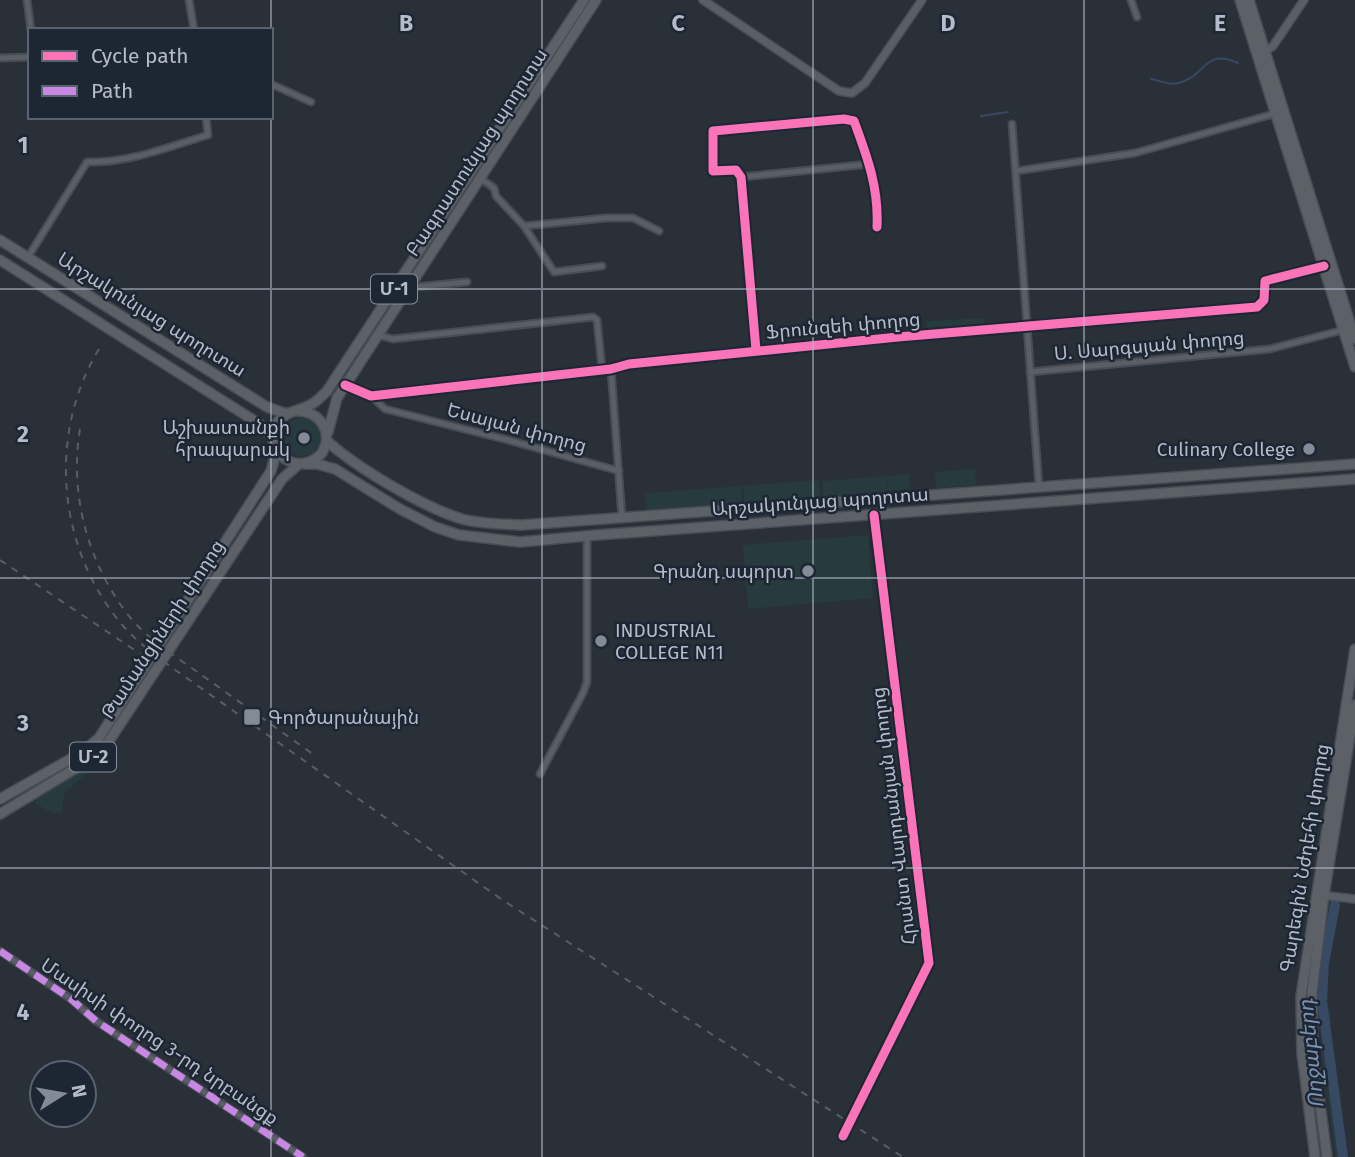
<svg xmlns="http://www.w3.org/2000/svg" width="1355" height="1157" font-family="'Fira Sans','Noto Sans Armenian',sans-serif">
	<style>
		.green { fill: #273a3e }
		.lines { fill: none; stroke-linecap: round; stroke-linejoin: round }
		.stream { stroke: #384963; stroke-width: 2 }
		.river { stroke: #384963; stroke-width: 10 }
		.minor-casing { stroke: #484c53; stroke-width: 9 }
		.tertiary-casing { stroke: #484c53; stroke-width: 10 }
		.primary-casing { stroke: #484c55; stroke-width: 12 }
		.minor { stroke: #5a5e66; stroke-width: 5 }
		.tertiary { stroke: #5a5e66; stroke-width: 7 }
		.primary { stroke: #5c6168; stroke-width: 9 }
		.rail { stroke: #595d64; stroke-width: 2; stroke-dasharray: 7 7; stroke-linecap: butt }
		.quiet { stroke: #c787e3; stroke-width: 7; stroke-dasharray: 14 7; stroke-linecap: butt }
		.cycleway-casing { stroke: #1d2633; stroke-width: 13 }
		.cycleway { stroke: #fb73b8; stroke-width: 9 }
		.grid { fill: none; stroke: #b4bcc9; stroke-width: 2; stroke-opacity: 0.55 }
		.poi-dot { fill: #848b96; stroke: #1d2633; stroke-width: 2.5 }
		.labels { text-anchor: middle; stroke-width: 5; stroke-linejoin: round; paint-order: stroke }
		.shield { fill: #1d2633; stroke: #878f9c; stroke-width: 2 }
		.shield-label { font-size: 18px; font-weight: bold; fill: #b4bcc9 }
		.street-label { font-size: 19px; fill: #b4bcc9; stroke: #1d2633 }
		.poi-label { font-size: 19px; fill: #b4bcc9; stroke: #1d2633; text-anchor: end }
		.water-label { font-size: 21px; font-style: italic; fill: #7c92b1; stroke: #1d2633 }
		.grid-label { font-size: 23px; text-anchor: middle; font-weight: bold; fill: #b4bcc9; stroke: #1d2633; stroke-width: 5; stroke-linejoin: round; paint-order: stroke }
	</style>
	<rect width="100%" height="100%" fill="#2a3038"/>
	<g class="green">
		<path d="M 984,318 L 985,325 L 927,330 L 926,321 Z"/>
		<circle cx="302" cy="437" r="19"/>
		<path d="M 975,469 L 976,485 L 936,488 L 935,472 Z"/>
		<path d="M 909,474 L 910,489 L 823,497 L 822,481 L 887,476 L 888,489 L 888,476 Z"/>
		<path d="M 819,480 L 821,497 L 744,503 L 743,486 Z"/>
		<path d="M 741,486 L 742,503 L 647,510 L 645,493 Z"/>
		<path d="M 868,535 L 873,598 L 748,609 L 743,545 Z"/>
		<path d="M 97,761 L 95,766 L 65,792 L 61,812 L 54,814 L 35,803 L 37,798 Z"/>
		<path d="M 1320,1005 L 1329,1009 L 1331,1013 L 1330,1053 L 1345,1157 L 1336,1157 L 1321,1052 Z"/>
	</g>
	<g class="lines">
		<g class="stream">
			<path d="M 1151,79 C 1160,80 1168,86 1178,83 C 1206,77 1204,47 1238,63"/>
			<path d="M 981,116 L 1008,112"/>
		</g>
		<path class="river" d="M 1335,905 L 1324,963 L 1322,1001 L 1343,1157"/>
		<g class="minor-casing">
			<g id="minor">
				<path d="M 27,0 L 31,30"/>
				<path d="M 189,0 L 194,30"/>
				<path d="M 1131,0 L 1137,17"/>
				<path d="M 0,58 L 30,57"/>
				<path d="M 271,84 L 311,102"/>
				<path d="M 1012,124 L 1039,487"/>
				<path d="M 1016,171 L 1135,153 L 1277,113"/>
				<path d="M 741,177 L 870,164"/>
				<path d="M 480,178 L 494,188 L 496,196 L 524,226 L 606,218 L 633,218 L 659,231"/>
				<path d="M 524,226 L 554,272 L 602,266"/>
				<path d="M 28,257 L 87,162 C 129,163 168,147 208,135 L 206,117"/>
				<path d="M 411,284 L 415,287 L 467,282"/>
				<path d="M 378,335 L 393,339 L 593,317 L 597,320 L 602,369"/>
				<path d="M 756,350 L 741,177 L 736,170 L 713,171 L 713,131 L 844,119 L 854,121 C 867,156 879,188 877,227"/>
				<path d="M 611,369 L 622,518"/>
				<path d="M 1030,372 L 1270,349 L 1343,330"/>
				<path d="M 345,385 L 371,396 L 611,369 L 629,364 L 898,337 L 1257,307 L 1264,300 L 1265,281 L 1324,266"/>
				<path d="M 371,396 L 385,409 L 504,439 L 619,471"/>
				<path d="M 540,774 L 583,693 L 587,682 L 587,536"/>
				<path d="M 0,951 L 71,999 L 96,1021 L 303,1157"/>
				<path d="M 843,1136 L 929,963 L 874,515"/>
			</g>
		</g>
		<g class="tertiary-casing">
			<g id="tertiary">
				<path d="M 703,0 L 839,91 L 852,93 L 865,83 L 922,0"/>
				<path d="M 1262,54 L 1273,46 L 1304,0"/>
				<path d="M 1320,895 L 1355,899"/>
			</g>
		</g>
		<g class="primary-casing">
			<g id="primary">
				<path d="M 1240,0 L 1355,367"/>
				<path d="M 1249,0 L 1355,339"/>
				<path d="M 0,240 L 267,407 L 287,414"/>
				<path d="M 0,260 L 258,423 L 273,437"/>
				<path d="M 297,411 C 320,411 334,432 322,453 C 299,479 260,452 277,423 C 285,410 303,411 315,402 C 319,399 323,395 327,391 L 584,0"/>
				<path d="M 328,432 L 337,398 L 596,0"/>
				<path d="M 327,441 C 357,468 423,507 462,519 C 481,524 502,524 521,525 L 1355,464"/>
				<path d="M 305,464 L 317,464 L 335,469 L 400,509 L 435,527 L 459,535 L 520,542 L 597,535 L 1355,479"/>
				<path d="M 0,799 L 83,752 L 99,738 L 271,471 L 277,450"/>
				<path d="M 0,814 L 99,754 L 105,747 L 282,479 L 299,464"/>
				<path d="M 1315,1157 L 1302,1053 L 1301,996 L 1355,649"/>
				<path d="M 1327,1157 L 1313,1051 L 1312,992 L 1324,895 L 1355,705"/>
			</g>
		</g>
		<use href="#minor" class="minor"/>
		<use href="#tertiary" class="tertiary"/>
		<use href="#primary" class="primary"/>
		<g class="rail">
			<path d="M 99,349 C 48,433 57,545 119,621 C 133,639 153,653 171,667 L 501,899 L 903,1157"/>
			<path d="M 80,429 C 69,494 88,564 129,616 C 148,640 178,658 203,676 C 241,703 279,730 317,757"/>
			<path d="M 0,560 L 142,655"/>
		</g>
		<path class="quiet" d="M 0,951 L 71,999 L 96,1021 L 303,1157"/>
		<g class="cycleway-casing">
			<g id="cycleway">
				<path d="M 756,350 L 741,177 L 736,170 L 713,171 L 713,131 L 844,119 L 854,121 C 867,156 879,188 877,227"/>
				<path d="M 345,385 L 371,396 L 611,369 L 629,364 L 898,337 L 1257,307 L 1264,300 L 1265,281 L 1324,266"/>
				<path d="M 843,1136 L 929,963 L 874,515"/>
			</g>
		</g>
		<use href="#cycleway" class="cycleway"/>
	</g>
	<path class="grid" d="M 271,0 L 271,30M 542,0 L 542,1157M 813,0 L 813,1157M 1084,0 L 1084,1157M 271,117 L 271,1157M 0,289 L 1355,289M 0,578 L 1355,578M 0,868 L 1355,868"/>
	<g class="poi-dot">
		<circle cx="304" cy="438" r="7"/>
		<circle cx="1309" cy="449" r="7"/>
		<circle cx="808" cy="571" r="7"/>
		<circle cx="601" cy="641" r="7"/>
		<rect x="243" y="708" width="18" height="18" rx="3.5"/>
	</g>
	<g class="labels">
		<g class="shield">
			<rect x="371" y="274.5" width="46" height="29" rx="5"/>
			<rect x="70" y="742.5" width="46" height="29" rx="5"/>
		</g>
		<g class="shield-label">
			<text x="394" y="295">Մ-1</text>
			<text x="93" y="763">Մ-2</text>
		</g>
		<g class="street-label">
			<text transform="translate(476 152) rotate(-57)" y="7">Բագրատունյաց պողոտա</text>
			<text transform="translate(152 314) rotate(32)" y="7">Արշակունյաց պողոտա</text>
			<text transform="translate(843 325) rotate(-5)" y="7">Ֆրունզեի փողոց</text>
			<text transform="translate(1149 345) rotate(-5)" y="7">Ս. Սարգսյան փողոց</text>
			<text transform="translate(517 427) rotate(15)" y="7">Եսայան փողոց</text>
			<text transform="translate(820 501) rotate(-4)" y="7">Արշակունյաց պողոտա</text>
			<text transform="translate(162 629) rotate(-57)" y="7">Թամանցիների փողոց</text>
			<text transform="translate(893 816) rotate(-97)" y="7">Հրանտ Վարդանյան փողոց</text>
			<text transform="translate(1304 858) rotate(-81)" y="7">Գարեգին Նժդեհի փողոց</text>
			<text transform="translate(160 1041) rotate(34)" y="7">Մասիսի փողոց 3-րդ նրբանցք</text>
		</g>
		<g class="poi-label">
			<text x="290" y="434">Աշխատանքի<tspan x="290" dy="22">հրապարակ</tspan></text>
			<text x="1295" y="456">Culinary College</text>
			<text x="794" y="578">Գրանդ սպորտ</text>
			<text x="615" y="637" text-anchor="start">INDUSTRIAL<tspan x="615" dy="22">COLLEGE N11</tspan></text>
			<text x="268" y="724" text-anchor="start">Գործարանային</text>
		</g>
		<g class="water-label">
			<text transform="translate(1311 1054) rotate(-96)" y="7">Ողջաբերդ</text>
		</g>
	</g>
	<g class="grid-label">
		<text x="406" y="31">B</text>
		<text x="678" y="31">C</text>
		<text x="948" y="31">D</text>
		<text x="1220" y="31">E</text>
		<text x="23" y="153">1</text>
		<text x="23" y="442">2</text>
		<text x="23" y="731">3</text>
		<text x="23" y="1020">4</text>
	</g>
	<rect x="28" y="28" width="245" height="91" fill="#1d2633" stroke="#59626f" stroke-width="2"/>
	<rect x="42" y="51" width="35" height="10" fill="#fb73b8" stroke="#59626f" stroke-width="2"/>
	<text x="91" y="63" font-size="21" fill="#b4bcc9">Cycle path</text>
	<rect x="42" y="86" width="35" height="10" fill="#c787e3" stroke="#59626f" stroke-width="2"/>
	<text x="91" y="98" font-size="21" fill="#b4bcc9">Path</text>
	<g transform="translate(63 1094) rotate(79)"><circle r="33" fill="#1d2633" stroke="#59626f" stroke-width="2"/>
	<path d="M0-5L12 26L0 18L-12 26Z" fill="#848b96"/>
	<text y="-10" font-size="19" font-weight="bold" text-anchor="middle" fill="#b4bcc9">N</text>
	</g>
</svg>
